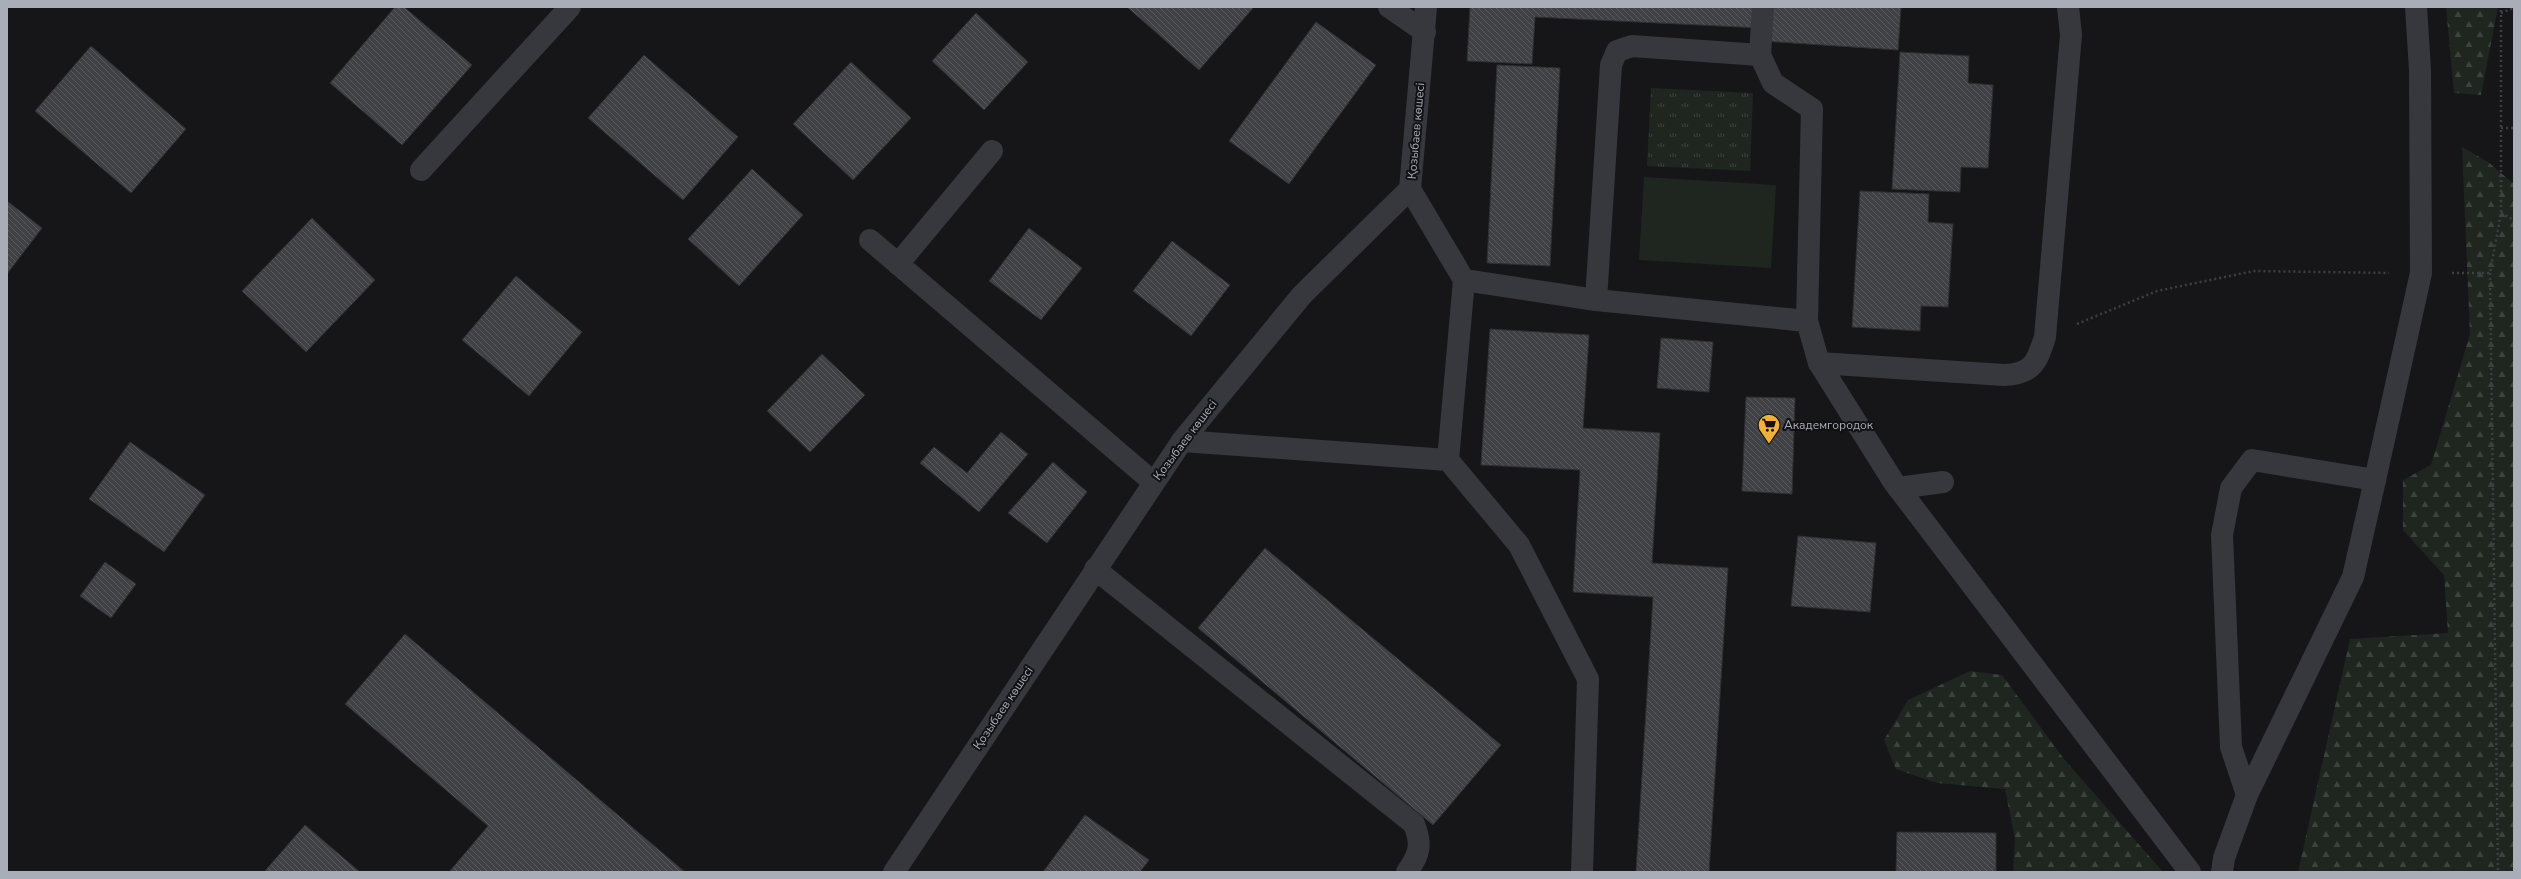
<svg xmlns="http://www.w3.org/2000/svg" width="2521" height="879" font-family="'Nunito Sans',sans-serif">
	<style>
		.forest { fill: url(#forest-firs) }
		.park { fill: url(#park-tufts) }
		.pitch { fill: #1e261f }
		.building { fill: url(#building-back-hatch); stroke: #303034 }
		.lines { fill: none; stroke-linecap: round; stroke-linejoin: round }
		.path { stroke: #3d3f44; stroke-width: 2.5; stroke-dasharray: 2 3; stroke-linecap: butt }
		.minor { stroke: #37383d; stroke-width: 22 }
		.labels { text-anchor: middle; stroke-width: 4; stroke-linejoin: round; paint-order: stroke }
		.street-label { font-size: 12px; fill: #a8adb8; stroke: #111113 }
		.poi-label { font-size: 12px; fill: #a8adb8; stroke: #111113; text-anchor: start }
	</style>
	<defs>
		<pattern id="forest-firs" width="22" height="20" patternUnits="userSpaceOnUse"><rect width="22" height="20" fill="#1e261f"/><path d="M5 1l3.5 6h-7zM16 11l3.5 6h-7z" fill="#3c433d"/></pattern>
		<pattern id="park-tufts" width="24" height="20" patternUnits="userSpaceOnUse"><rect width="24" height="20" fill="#1e261f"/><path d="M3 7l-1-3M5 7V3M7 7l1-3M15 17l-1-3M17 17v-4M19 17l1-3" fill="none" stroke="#3c433d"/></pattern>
		<pattern id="building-back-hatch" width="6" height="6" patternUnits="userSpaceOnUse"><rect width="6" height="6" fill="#404145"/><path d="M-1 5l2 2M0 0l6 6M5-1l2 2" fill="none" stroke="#595a5e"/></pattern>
	</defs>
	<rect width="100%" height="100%" fill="#161618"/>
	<g class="forest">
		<path d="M 2446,7 L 2498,7 L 2481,95 L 2454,93 Z"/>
		<path d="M 2462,147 L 2488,162 L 2514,184 L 2514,872 L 2298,872 L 2350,639 L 2448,633 L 2444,575 L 2403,530 L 2403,480 L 2431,465 L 2470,334 Z"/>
		<path d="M 1970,671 L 2002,675 L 2064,759 L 2163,872 L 2013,872 L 2015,839 L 2005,789 L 1937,783 L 1896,769 L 1884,740 L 1908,700 Z"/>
	</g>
	<path class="park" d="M 1651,88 L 1753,93 L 1750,171 L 1647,166 Z"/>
	<path class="pitch" d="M 1644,177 L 1776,185 L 1771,268 L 1639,260 Z"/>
	<g class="building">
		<path d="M 395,7 L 404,7 L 472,65 L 402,145 L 330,83 Z"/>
		<path d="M 1127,7 L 1254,7 L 1199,70 Z"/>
		<path d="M 1470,7 L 1762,7 L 1761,28 L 1535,17 L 1532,64 L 1467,61 Z"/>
		<path d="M 1764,7 L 1901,7 L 1898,50 L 1762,41 Z"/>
		<path d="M 976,13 L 1028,62 L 984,110 L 932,61 Z"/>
		<path d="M 1316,22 L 1376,65 L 1289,184 L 1229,141 Z"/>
		<path d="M 91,46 L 186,129 L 131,193 L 35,111 Z"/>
		<path d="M 1900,52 L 1969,56 L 1968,83 L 1993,85 L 1988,168 L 1961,167 L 1960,192 L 1892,189 Z"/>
		<path d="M 644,55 L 738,137 L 683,200 L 588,118 Z"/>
		<path d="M 851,62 L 911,118 L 853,180 L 793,124 Z"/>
		<path d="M 1497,65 L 1560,68 L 1550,266 L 1487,263 Z"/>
		<path d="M 752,169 L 803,215 L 739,286 L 688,239 Z"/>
		<path d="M 1860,191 L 1929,194 L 1928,222 L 1953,224 L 1948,307 L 1921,306 L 1920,331 L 1852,327 Z"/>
		<path d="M 7,201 L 42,228 L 7,274 Z"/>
		<path d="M 312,218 L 375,280 L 306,352 L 242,291 Z"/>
		<path d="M 1029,228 L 1082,268 L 1041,320 L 989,281 Z"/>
		<path d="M 1172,241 L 1230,285 L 1191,336 L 1133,291 Z"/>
		<path d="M 516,276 L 582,332 L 529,396 L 462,340 Z"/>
		<path d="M 1490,329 L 1589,335 L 1583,428 L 1660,433 L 1652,563 L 1728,568 L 1709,872 L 1636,872 L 1653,597 L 1573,592 L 1580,470 L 1481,465 Z"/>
		<path d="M 1661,338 L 1713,342 L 1709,392 L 1657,388 Z"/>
		<path d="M 822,354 L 865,395 L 810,452 L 767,411 Z"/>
		<path d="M 1746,397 L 1795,398 L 1792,494 L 1742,491 Z"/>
		<path d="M 1001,432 L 1028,454 L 979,512 L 920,463 L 934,447 L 967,473 Z"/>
		<path d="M 130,442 L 205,495 L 164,552 L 89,499 Z"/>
		<path d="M 1053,462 L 1087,492 L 1047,543 L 1008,513 Z"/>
		<path d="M 1798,536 L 1876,543 L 1870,612 L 1791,606 Z"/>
		<path d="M 1265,548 L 1501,745 L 1433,825 L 1198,628 Z"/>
		<path d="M 105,562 L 136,584 L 111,618 L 80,596 Z"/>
		<path d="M 405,634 L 685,872 L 449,872 L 488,826 L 345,704 Z"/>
		<path d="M 1085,815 L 1149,860 L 1140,872 L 1043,872 Z"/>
		<path d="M 305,825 L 360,872 L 264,872 Z"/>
		<path d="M 1897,832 L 1996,833 L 1996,872 L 1896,872 Z"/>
	</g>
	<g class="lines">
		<g class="path">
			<path d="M 2501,13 L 2514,8"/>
			<path d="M 2501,128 L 2514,128"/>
			<path d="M 2501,213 L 2514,220"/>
			<path d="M 2452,273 L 2490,273 L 2501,213 L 2501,7"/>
			<path d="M 2490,273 L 2498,872"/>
			<path d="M 2077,324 L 2157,291 L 2254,271 L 2389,273"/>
		</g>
		<g class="minor">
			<path d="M 1389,7 L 1425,32"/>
			<path d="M 1763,7 L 1760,55 L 1773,83 L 1812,109 L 1807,321"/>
			<path d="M 421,170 L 570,7"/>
			<path d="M 1410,189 L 1464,280 L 1596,300 L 1807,321 L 1819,363 L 1893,481 L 2190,872"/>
			<path d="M 870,240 L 1153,482"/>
			<path d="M 898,264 L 992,151"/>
			<path d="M 1596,300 L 1611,65 L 1617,51 L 1632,46 L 1760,55"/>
			<path d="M 1819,363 L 2004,375 C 2033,374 2037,362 2045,337 L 2071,35 L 2068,7"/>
			<path d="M 1182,441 L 1448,460 L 1519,545 L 1588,679 L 1582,872"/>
			<path d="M 1448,460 L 1464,280"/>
			<path d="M 1898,488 L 1943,482"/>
			<path d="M 1095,569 L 1414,824 C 1422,844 1420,854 1407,872"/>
			<path d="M 2247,795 L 2231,747 L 2222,535 L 2231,488 L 2252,460 L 2375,480"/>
			<path d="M 894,872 L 1182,441 L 1302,295 L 1410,189 L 1426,7"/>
			<path d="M 2222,872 L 2224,858 L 2247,795 L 2353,577 L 2375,480 L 2421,273 L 2420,70 L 2416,7"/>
		</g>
	</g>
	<defs>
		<g id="supermarket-pin" transform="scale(1.15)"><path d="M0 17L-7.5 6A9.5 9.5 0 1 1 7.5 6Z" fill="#f2b134" stroke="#111113"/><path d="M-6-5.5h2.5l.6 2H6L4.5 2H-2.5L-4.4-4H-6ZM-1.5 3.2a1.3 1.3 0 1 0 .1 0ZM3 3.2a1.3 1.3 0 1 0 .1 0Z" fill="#111"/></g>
	</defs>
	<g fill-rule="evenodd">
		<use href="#supermarket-pin" x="1769" y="425"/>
	</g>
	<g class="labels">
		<g class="street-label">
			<text transform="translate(1416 131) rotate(-85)" y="4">Қозыбаев көшесі</text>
			<text transform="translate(1185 440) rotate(-53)" y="4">Қозыбаев көшесі</text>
			<text transform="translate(1003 708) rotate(-56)" y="4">Қозыбаев көшесі</text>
		</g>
		<g class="poi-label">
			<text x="1784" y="429">Академгородок</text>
		</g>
	</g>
	<rect width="2521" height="879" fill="none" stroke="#a8adb8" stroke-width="16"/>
</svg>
